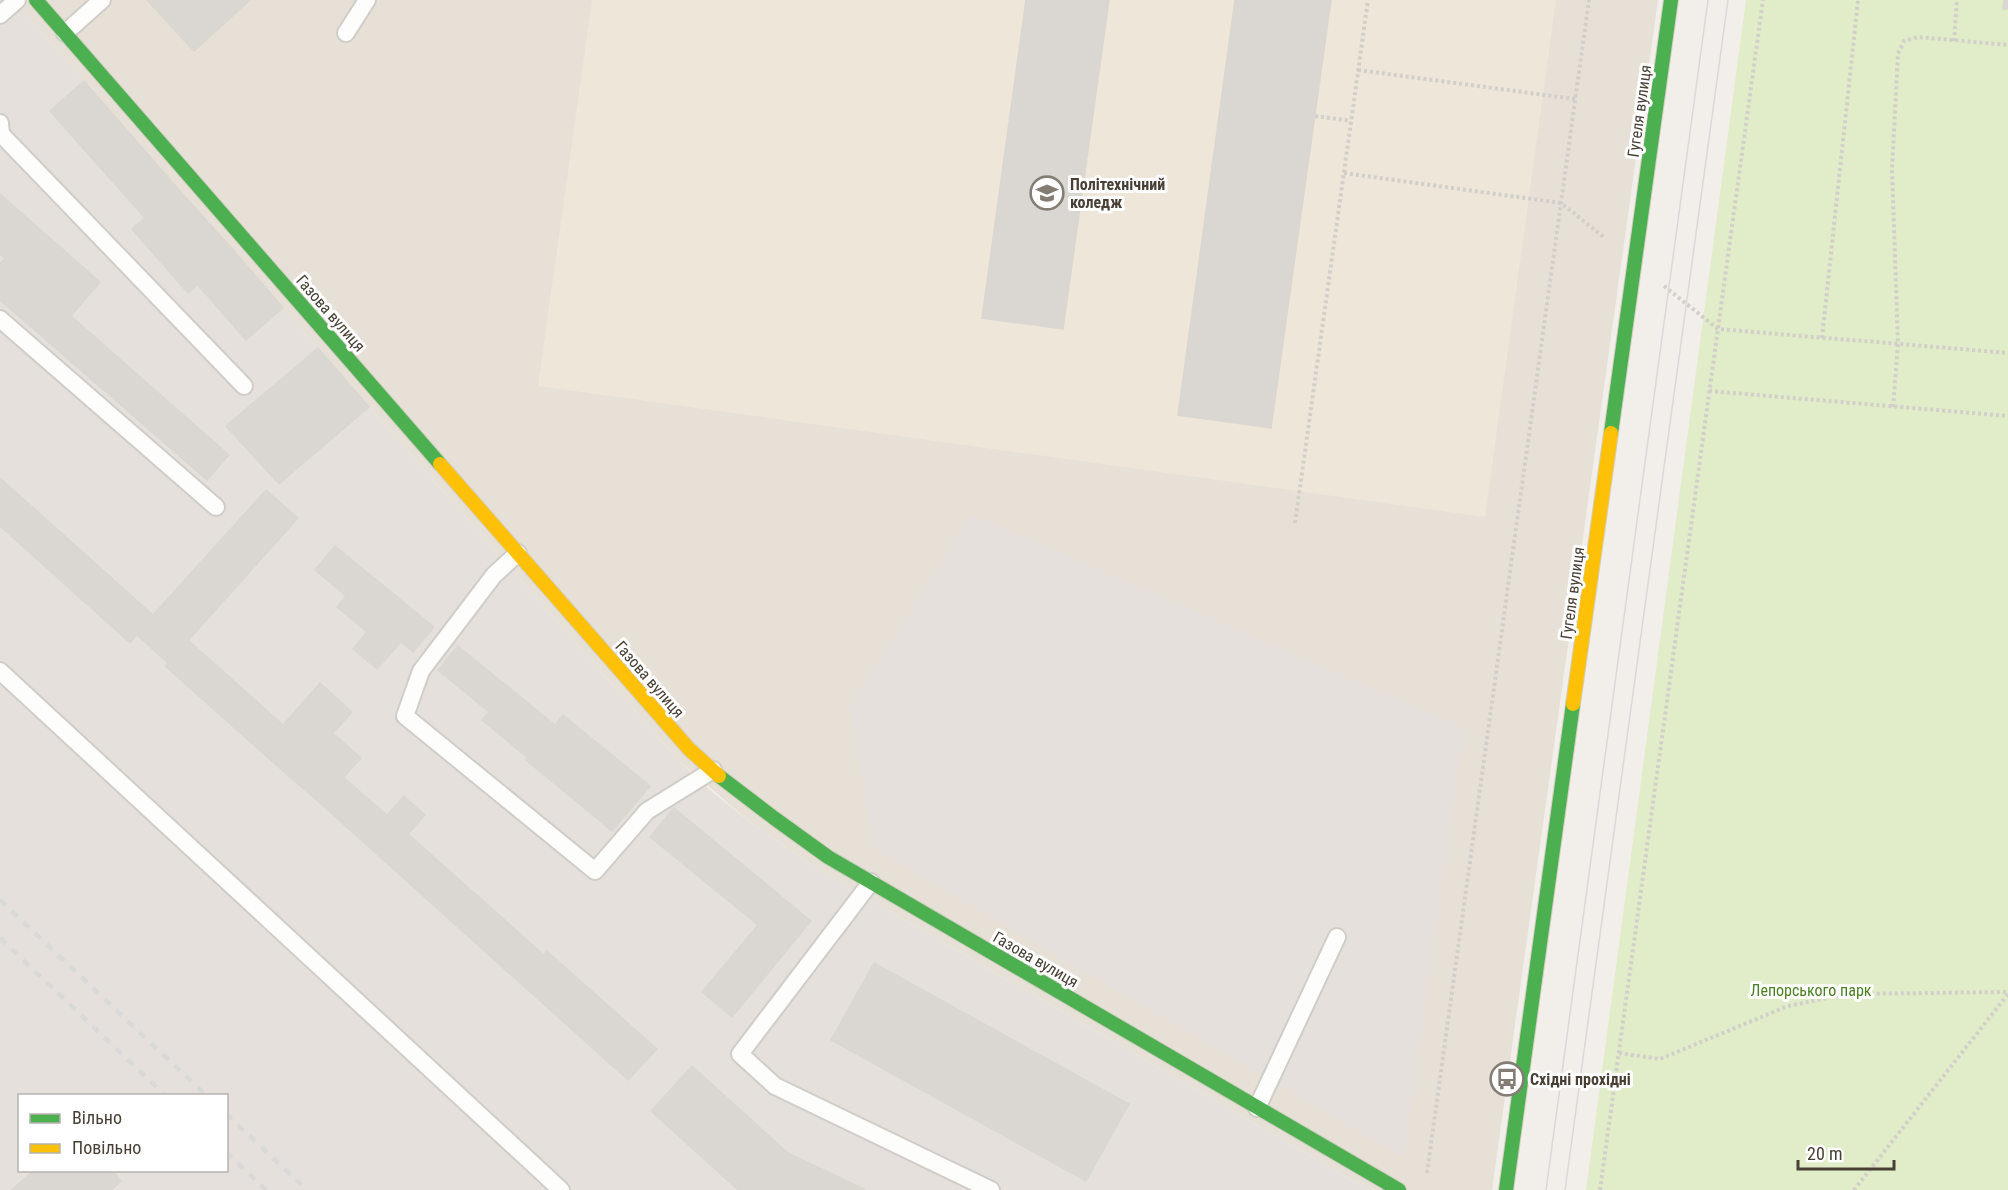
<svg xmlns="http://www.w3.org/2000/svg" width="2008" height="1190" font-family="'Roboto Condensed',sans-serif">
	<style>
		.residential { fill: #e6e0d7 }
		.industrial { fill: #e5e0db; fill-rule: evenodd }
		.education { fill: #ede6d9 }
		.green { fill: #e1edc8 }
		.building { fill: #dad6d1; stroke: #dad6d0; stroke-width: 1.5 }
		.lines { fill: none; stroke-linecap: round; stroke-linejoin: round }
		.lane-casing { stroke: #d0cdc8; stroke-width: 20 }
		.fast-casing { stroke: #d3cec2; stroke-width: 16 }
		.slow-casing { stroke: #d3cec2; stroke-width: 16 }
		.path { stroke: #d2cfca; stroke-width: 4; stroke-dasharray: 3 3; stroke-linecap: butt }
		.lane { stroke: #fdfdfc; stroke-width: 16 }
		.fast { stroke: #4caf50; stroke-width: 14 }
		.slow { stroke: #ffc107; stroke-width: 14 }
		.tram { stroke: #d9d9d8; stroke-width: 1.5 }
		.rail { stroke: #d9d9d8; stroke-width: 4.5; stroke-dasharray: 8 8; stroke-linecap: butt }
		.labels { text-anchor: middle; stroke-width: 6; stroke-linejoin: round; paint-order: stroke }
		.street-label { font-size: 16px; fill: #484035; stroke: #fff }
		.poi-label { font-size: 16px; font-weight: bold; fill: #484035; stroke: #fff; text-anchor: start }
		.park-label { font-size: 16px; fill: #4b7f23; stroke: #fff }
	</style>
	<rect width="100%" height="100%" fill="#f2efea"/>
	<path class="residential" d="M 13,0 L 1658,0 L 1492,1190 L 1369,1190 L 820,871 L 750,822 L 678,760 Z"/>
	<g class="industrial">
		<path d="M 0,0 L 13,0 L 678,760 L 711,791 L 750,822 L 820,871 L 1369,1190 L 0,1190 ZM 20,1096 L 226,1096 L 226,1170 L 20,1170 Z"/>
		<path d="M 971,514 L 1464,728 L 1404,1158 L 873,848 L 850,706 Z"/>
	</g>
	<path class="education" d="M 592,0 L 1556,0 L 1485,517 L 538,386 Z"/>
	<path class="green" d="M 1746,0 L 2008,0 L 2008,1190 L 1586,1190 Z"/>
	<g class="building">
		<path d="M 147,0 L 250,0 L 194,51 Z"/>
		<path d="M 1026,0 L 1109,0 L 1063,329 L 982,318 Z"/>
		<path d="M 1235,0 L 1331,0 L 1271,428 L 1178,415 Z"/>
		<path d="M 2004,0 L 2008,0 L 2008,9 L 2003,9 Z"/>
		<path d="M 84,81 L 178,189 L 145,218 L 50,111 Z"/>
		<path d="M 178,189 L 235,252 L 188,293 L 132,229 Z"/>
		<path d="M 0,194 L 100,282 L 71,316 L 229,455 L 207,480 L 0,300 L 0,264 L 5,258 L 0,254 Z"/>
		<path d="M 235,252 L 283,308 L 246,340 L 198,285 Z"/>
		<path d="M 318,348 L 369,407 L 279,484 L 226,426 Z"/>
		<path d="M 0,478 L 153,615 L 266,490 L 298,518 L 168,663 L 137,635 L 130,643 L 0,526 Z"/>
		<path d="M 335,546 L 434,627 L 413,652 L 401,642 L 377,669 L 353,649 L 367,632 L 337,607 L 346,596 L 315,570 Z"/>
		<path d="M 188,640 L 283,725 L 320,683 L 352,712 L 292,779 L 165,666 Z"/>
		<path d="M 458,646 L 555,725 L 528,758 L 482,720 L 489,712 L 438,670 Z"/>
		<path d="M 563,715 L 650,786 L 612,831 L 526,760 Z"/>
		<path d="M 333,733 L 361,758 L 320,803 L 292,779 Z"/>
		<path d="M 343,777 L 387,815 L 404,796 L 425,815 L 408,834 L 544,955 L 547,951 L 657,1049 L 628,1080 L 320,803 Z"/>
		<path d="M 674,808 L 811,921 L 732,1017 L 702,992 L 758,925 L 650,837 Z"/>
		<path d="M 874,963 L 1129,1104 L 1086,1181 L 831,1040 Z"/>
		<path d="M 692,1066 L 788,1153 L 866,1190 L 738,1190 L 651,1111 Z"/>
		<path d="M 34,1170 L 112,1170 L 121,1181 L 111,1190 L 12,1190 Z"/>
	</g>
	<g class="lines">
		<g class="lane-casing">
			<g id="lane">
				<path d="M 0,15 L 17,0"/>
				<path d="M 65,33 L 102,0"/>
				<path d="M 346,33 L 367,0"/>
				<path d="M 0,123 L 1,134 L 244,386"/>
				<path d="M 0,319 L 216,507"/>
				<path d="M 518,553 L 494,575 L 421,671 L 405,716 L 595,871 L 647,811 L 713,770"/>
				<path d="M 0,671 L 561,1190"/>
				<path d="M 871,882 L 740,1054 L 775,1086 L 991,1190"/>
				<path d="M 1257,1108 L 1337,937"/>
			</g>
		</g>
		<g class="fast-casing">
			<g id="fast">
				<path d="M 36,0 L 440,464"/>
				<path d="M 1611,433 L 1671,0"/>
				<path d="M 719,776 L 774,818 L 828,857 L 1399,1190"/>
				<path d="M 1506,1190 L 1573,704"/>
			</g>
		</g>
		<g class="slow-casing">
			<g id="slow">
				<path d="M 440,464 L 689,749 L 719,776"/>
				<path d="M 1573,704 L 1611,433"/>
			</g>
		</g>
		<g class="path">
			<path d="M 1954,41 L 1957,0"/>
			<path d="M 1358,70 L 1575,99"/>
			<path d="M 1315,116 L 1351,121"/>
			<path d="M 1344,173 L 1561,203 L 1605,238"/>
			<path d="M 1664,286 L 1718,329 L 2008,353"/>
			<path d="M 1822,338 L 1858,0"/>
			<path d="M 1709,391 L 2008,416"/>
			<path d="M 1893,407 L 1898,344 L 1892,169 L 1898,54 L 1904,41 L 1918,37 L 2008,45"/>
			<path d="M 1295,523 L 1368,0"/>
			<path d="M 1619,1053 L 1660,1059 L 1788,1006 L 1847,994 L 2008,992"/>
			<path d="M 1427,1173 L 1589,0"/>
			<path d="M 1600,1190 L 1763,0"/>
			<path d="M 1854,1190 L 2008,994"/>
		</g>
		<use href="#lane" class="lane"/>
		<use href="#fast" class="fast"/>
		<use href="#slow" class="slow"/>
		<g class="tram">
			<path d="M 1546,1190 L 1708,0"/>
			<path d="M 1565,1190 L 1728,0"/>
		</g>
		<g class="rail">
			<path d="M 0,900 L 207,1096"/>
			<path d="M 0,938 L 166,1096"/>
			<path d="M 226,1114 L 307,1190"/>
			<path d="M 226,1152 L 266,1190"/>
		</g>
	</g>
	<defs>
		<g id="university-ring" transform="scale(1.725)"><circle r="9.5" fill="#fff" stroke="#847d74" stroke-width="1.5"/><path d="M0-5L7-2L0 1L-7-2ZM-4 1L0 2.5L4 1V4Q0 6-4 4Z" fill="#847d74"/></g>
		<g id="bus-ring" transform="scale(1.725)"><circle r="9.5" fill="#fff" stroke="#847d74" stroke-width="1.5"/><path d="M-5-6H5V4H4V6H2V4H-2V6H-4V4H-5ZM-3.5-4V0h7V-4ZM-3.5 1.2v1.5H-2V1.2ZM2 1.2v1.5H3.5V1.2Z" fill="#847d74"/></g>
	</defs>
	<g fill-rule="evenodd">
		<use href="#university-ring" x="1047" y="193"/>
		<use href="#bus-ring" x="1507" y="1079"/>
	</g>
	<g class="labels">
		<g class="street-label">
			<text transform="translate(1639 111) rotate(-82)" y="6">Гугеля вулиця</text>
			<text transform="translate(331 313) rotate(49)" y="6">Газова вулиця</text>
			<text transform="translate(1572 593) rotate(-82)" y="6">Гугеля вулиця</text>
			<text transform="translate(650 679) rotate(49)" y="6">Газова вулиця</text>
			<text transform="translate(1036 959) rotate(30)" y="6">Газова вулиця</text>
		</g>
		<g class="poi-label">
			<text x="1070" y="190">Політехнічний<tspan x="1070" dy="18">коледж</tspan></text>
			<text x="1530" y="1085">Східні прохідні</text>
		</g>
		<g class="park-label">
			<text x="1811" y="996">Лепорського парк</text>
		</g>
	</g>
	<rect x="18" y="1094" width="210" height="78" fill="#ffffff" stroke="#b6b3ae" stroke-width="1.5"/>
	<rect x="30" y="1114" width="30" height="9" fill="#4caf50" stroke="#b6b3ae" stroke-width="1.5"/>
	<text x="72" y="1124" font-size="18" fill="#484035">Вільно</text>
	<rect x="30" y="1144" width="30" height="9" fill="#ffc107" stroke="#b6b3ae" stroke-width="1.5"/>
	<text x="72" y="1154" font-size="18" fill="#484035">Повільно</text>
	<path d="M1798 1160v9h96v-9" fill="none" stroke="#484035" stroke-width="3"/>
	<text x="1807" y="1160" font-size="18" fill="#484035" stroke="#ffffff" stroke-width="4.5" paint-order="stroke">20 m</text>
</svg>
